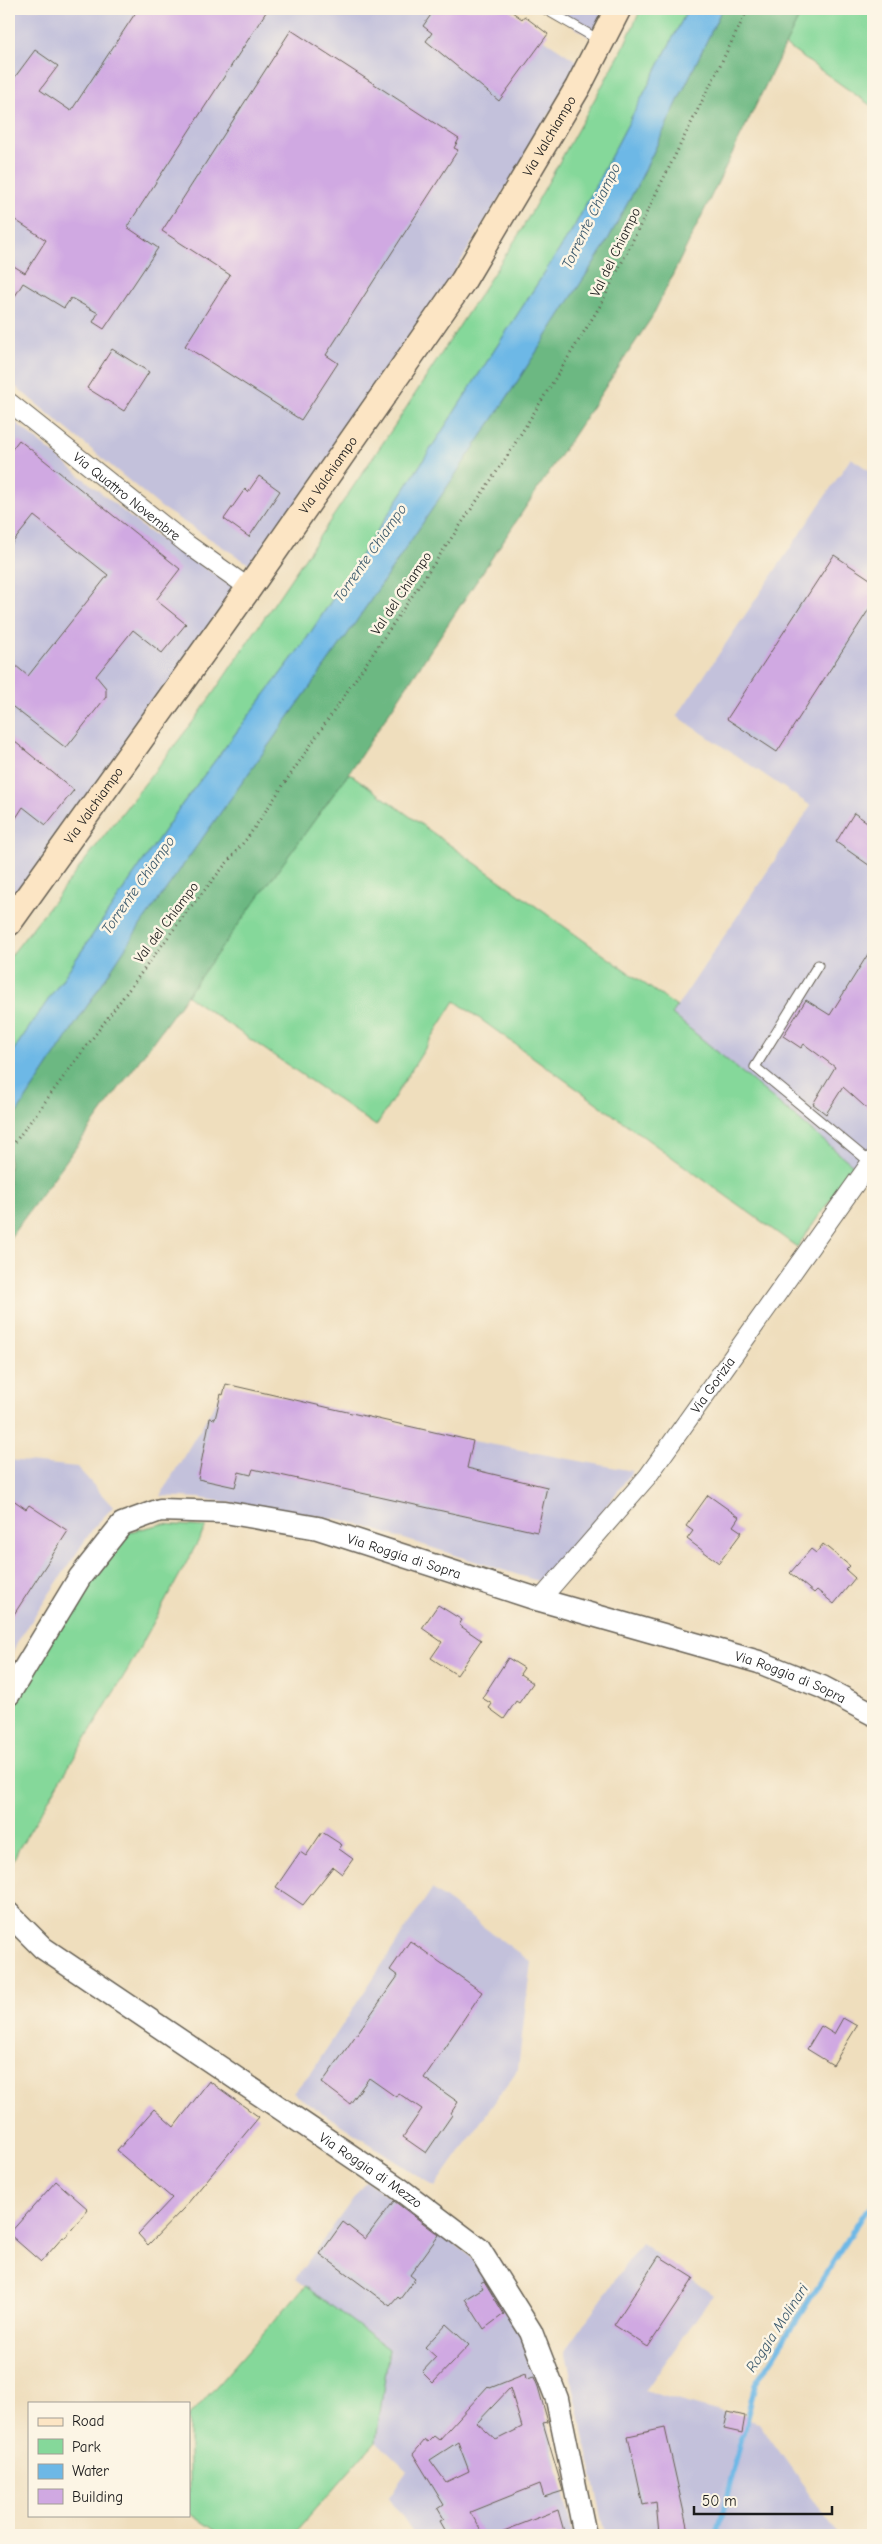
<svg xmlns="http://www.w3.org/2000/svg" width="882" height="2544" font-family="'Comic Neue',sans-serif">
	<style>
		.industrial { fill: #c3c1db }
		.green { fill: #85d89a; stroke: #507a5b }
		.forest { fill: #6cb882; stroke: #446a4f }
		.water { fill: #6db8e6; stroke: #446a81 }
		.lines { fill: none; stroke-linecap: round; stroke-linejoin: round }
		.stream { stroke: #6db8e6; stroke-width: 5.5 }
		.building { fill: #d0a9e2; fill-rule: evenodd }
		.service-casing { stroke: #666054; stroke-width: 11 }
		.minor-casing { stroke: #666054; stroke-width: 20 }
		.tertiary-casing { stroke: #666054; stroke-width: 25 }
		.secondary-casing { stroke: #666054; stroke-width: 28 }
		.path { stroke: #666054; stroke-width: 3; stroke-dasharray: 1 4; stroke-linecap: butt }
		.service { stroke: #fff; stroke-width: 9 }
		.minor { stroke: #fff; stroke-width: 18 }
		.tertiary { stroke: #fff; stroke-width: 22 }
		.secondary { stroke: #fce5c4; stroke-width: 25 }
		.labels { text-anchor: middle; stroke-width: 5; stroke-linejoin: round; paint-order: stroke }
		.street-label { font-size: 14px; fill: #1c1c1c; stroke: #fcf5e5 }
		.water-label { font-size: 15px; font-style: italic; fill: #3c5a6d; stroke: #fcf5e5 }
	</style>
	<rect width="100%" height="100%" fill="#fcf5e5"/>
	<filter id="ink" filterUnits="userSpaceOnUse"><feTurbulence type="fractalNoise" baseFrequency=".02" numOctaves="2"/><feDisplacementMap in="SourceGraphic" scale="10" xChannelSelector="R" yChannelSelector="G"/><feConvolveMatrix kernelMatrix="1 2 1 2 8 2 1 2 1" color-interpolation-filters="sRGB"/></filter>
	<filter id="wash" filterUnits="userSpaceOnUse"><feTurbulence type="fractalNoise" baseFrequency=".0096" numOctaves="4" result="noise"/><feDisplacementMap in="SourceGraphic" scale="20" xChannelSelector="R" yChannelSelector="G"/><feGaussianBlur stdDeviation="1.12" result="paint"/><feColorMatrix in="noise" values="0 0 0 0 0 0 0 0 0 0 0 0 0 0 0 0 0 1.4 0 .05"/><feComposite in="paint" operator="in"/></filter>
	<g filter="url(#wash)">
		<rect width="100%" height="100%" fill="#efdebd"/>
		<g class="industrial">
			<path d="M 9,9 L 508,9 L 522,19 L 519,23 L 578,62 L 531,147 L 438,298 L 257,569 L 162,508 L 9,381 Z"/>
			<path d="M 547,9 L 605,9 L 591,38 Z"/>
			<path d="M 9,417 L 146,530 L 242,592 L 9,905 Z"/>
			<path d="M 851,458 L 873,473 L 873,1143 L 854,1166 L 672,1014 L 811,806 L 677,716 Z"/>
			<path d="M 226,1384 L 473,1441 L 633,1471 L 547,1584 L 344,1520 L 199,1498 L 160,1496 L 221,1394 L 223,1394 Z"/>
			<path d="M 9,1460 L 77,1467 L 113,1507 L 94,1527 L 20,1638 L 9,1659 Z"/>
			<path d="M 432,1889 L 531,1962 L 518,2069 L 435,2187 L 293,2093 L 312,2071 Z"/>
			<path d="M 366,2181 L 416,2215 L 473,2258 L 529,2340 L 573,2535 L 415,2535 L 389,2497 L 407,2471 L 376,2441 L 388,2349 L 295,2279 Z"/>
			<path d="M 641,2243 L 713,2295 L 645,2391 L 759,2423 L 839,2535 L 606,2535 L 565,2350 Z"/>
		</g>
		<g class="green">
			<path d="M 641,9 L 688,9 L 574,227 L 404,490 L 303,644 L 183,803 L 9,1057 L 9,958 L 199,714 L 395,425 L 519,234 L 621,52 Z"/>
			<path d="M 803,9 L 873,9 L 873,107 L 785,45 Z"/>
			<path d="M 349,773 L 677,1007 L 672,1014 L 854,1166 L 797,1247 L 455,1001 L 376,1126 L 186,995 Z"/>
			<path d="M 162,1524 L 206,1527 L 128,1669 L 18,1850 L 9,1870 L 9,1717 L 44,1652 L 115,1544 L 128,1532 Z"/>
			<path d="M 305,2286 L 389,2349 L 376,2441 L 293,2535 L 222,2535 L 189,2513 L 189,2417 Z"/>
		</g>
		<path class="forest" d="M 722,9 L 803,9 L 652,317 L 349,773 L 9,1239 L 9,1125 L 137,930 L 347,635 L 497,413 L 604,247 L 640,180 Z"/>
		<path class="water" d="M 688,9 L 722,9 L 640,180 L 604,247 L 497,413 L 347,635 L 137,930 L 9,1125 L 9,1057 L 183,803 L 303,644 L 404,490 L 574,227 Z"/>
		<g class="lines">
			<path class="stream" d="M 717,2535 L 755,2385 L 866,2211 L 873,2206"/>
		</g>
		<g id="blocks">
			<g class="building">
				<path d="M 138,9 L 268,9 L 127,227 L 158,248 L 104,329 L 93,322 L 98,313 L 71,298 L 64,308 L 23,283 L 9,306 L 9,263 L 25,273 L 46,240 L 9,216 L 9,85 L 35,50 L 58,66 L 40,90 L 71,111 Z"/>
				<path d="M 435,9 L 508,9 L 522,19 L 524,16 L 548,34 L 499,101 L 426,41 L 432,33 L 423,26 Z"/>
				<path d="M 291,30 L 459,139 L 454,148 L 458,150 L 326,355 L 338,363 L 301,420 L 185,346 L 230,275 L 162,231 Z"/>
				<path d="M 112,349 L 149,372 L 124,411 L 87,388 Z"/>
				<path d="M 19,440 L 180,569 L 156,600 L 186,624 L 162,653 L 133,630 L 96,676 L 106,688 L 106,697 L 66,748 L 9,704 L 9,660 L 28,676 L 108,575 L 34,516 L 9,547 L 9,453 Z"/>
				<path d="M 259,476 L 280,491 L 249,537 L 224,519 L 245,489 L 248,492 Z"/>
				<path d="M 834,555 L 873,581 L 873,603 L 777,752 L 727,719 Z"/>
				<path d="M 9,737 L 74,790 L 46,825 L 23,807 L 9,829 Z"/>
				<path d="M 854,813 L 873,826 L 873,868 L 836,842 Z"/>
				<path d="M 873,946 L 873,1114 L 843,1087 L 826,1114 L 813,1104 L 835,1067 L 804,1044 L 801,1048 L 783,1036 L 806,1000 L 830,1015 Z"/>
				<path d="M 226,1384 L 473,1441 L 467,1468 L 547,1487 L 537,1532 L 253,1469 L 251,1475 L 239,1472 L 235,1487 L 198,1479 L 210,1418 L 215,1419 L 221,1394 L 223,1395 Z"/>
				<path d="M 708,1495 L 739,1517 L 733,1526 L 742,1532 L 719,1563 L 687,1539 L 693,1531 L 686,1526 Z"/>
				<path d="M 9,1497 L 26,1509 L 29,1505 L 68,1531 L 9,1622 Z"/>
				<path d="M 823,1544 L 850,1566 L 846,1570 L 855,1578 L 834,1604 L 817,1590 L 814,1593 L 790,1573 L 811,1549 L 816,1553 Z"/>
				<path d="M 438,1605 L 462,1620 L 459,1625 L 481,1640 L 457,1675 L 431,1658 L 442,1642 L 422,1628 Z"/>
				<path d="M 508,1658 L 524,1668 L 520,1674 L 533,1683 L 519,1703 L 516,1701 L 504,1719 L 489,1708 L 492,1704 L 482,1698 Z"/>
				<path d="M 322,1832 L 342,1845 L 339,1849 L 353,1859 L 342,1874 L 333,1867 L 303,1905 L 276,1887 L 300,1852 L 306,1856 Z"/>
				<path d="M 410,1941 L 482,1992 L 424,2078 L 458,2102 L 451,2113 L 452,2115 L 426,2153 L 403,2137 L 422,2109 L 398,2093 L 396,2097 L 369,2078 L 350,2104 L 322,2083 L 398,1976 L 390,1970 Z"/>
				<path d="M 843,2018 L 857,2026 L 833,2065 L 807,2049 L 821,2026 L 834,2034 Z"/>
				<path d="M 209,2081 L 259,2117 L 183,2209 L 148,2245 L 138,2234 L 172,2198 L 117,2151 L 154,2109 L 174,2127 Z"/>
				<path d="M 56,2181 L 88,2209 L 65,2238 L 63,2237 L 41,2262 L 9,2234 Z"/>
				<path d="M 394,2201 L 439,2235 L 410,2275 L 415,2279 L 400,2299 L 398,2297 L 390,2306 L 320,2254 L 343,2222 L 365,2239 Z"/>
				<path d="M 659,2256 L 694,2278 L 648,2347 L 614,2325 Z"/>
				<path d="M 484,2281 L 504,2314 L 484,2329 L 465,2299 L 483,2288 L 480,2283 Z"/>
				<path d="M 446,2324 L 469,2345 L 433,2383 L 422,2372 L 436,2357 L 425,2347 Z"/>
				<path d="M 525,2374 L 526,2379 L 534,2377 L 538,2387 L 548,2422 L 543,2423 L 563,2491 L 544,2497 L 540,2484 L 470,2512 L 484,2535 L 448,2535 L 440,2521 L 444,2519 L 438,2509 L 444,2505 L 413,2454 L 425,2440 L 428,2442 L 434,2436 L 439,2440 L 488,2386 L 490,2388 ZM 510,2388 L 522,2427 L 496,2440 L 477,2423 ZM 458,2442 L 469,2471 L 446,2482 L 430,2460 Z"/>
				<path d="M 728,2412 L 745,2416 L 742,2433 L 724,2429 Z"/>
				<path d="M 665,2428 L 689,2535 L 659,2535 L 656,2502 L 643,2505 L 628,2436 Z"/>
				<path d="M 558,2510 L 565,2535 L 497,2535 L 496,2534 Z"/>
			</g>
		</g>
	</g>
	<g filter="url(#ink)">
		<use href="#blocks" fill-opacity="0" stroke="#666054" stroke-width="1"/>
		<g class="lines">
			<g class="service-casing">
				<g id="service">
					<path d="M 545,9 L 599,40"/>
					<path d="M 818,965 L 755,1067 L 871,1163"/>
				</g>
			</g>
			<g class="minor-casing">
				<g id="minor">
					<path id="s1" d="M 9,402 L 187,544 L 249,588"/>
					<path id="s2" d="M 540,1600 L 648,1476 L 873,1159"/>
				</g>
			</g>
			<g class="tertiary-casing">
				<g id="tertiary">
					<path id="s3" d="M 9,1694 L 80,1577 L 122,1524 L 160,1510 L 225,1512 L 318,1528 L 540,1600 L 759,1662 L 822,1687 L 873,1714"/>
					<path id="s4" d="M 9,1914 L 43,1948 L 397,2187 L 479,2249 L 531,2332 L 557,2399 L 585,2535"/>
				</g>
			</g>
			<g class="secondary-casing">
				<g id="secondary">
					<path id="s5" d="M 9,923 L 249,588 L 463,281 L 578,87 L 618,9"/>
				</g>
			</g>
			<path class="path" d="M 9,1150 L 189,909 L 248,837 L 506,458 L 600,306 L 748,9"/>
			<use href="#service" class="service"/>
			<use href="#minor" class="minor"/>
			<use href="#tertiary" class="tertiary"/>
			<use href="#secondary" class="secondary"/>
		</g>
	</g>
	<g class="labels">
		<g class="street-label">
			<text dy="5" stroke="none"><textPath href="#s5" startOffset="955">Via Valchiampo</textPath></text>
			<text transform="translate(615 252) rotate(-64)" y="5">Val del Chiampo</text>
			<text dy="5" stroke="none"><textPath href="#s5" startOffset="550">Via Valchiampo</textPath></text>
			<text dy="5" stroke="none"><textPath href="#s1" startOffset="151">Via Quattro Novembre</textPath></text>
			<text transform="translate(401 593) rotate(-56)" y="5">Val del Chiampo</text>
			<text dy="5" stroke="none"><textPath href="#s5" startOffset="145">Via Valchiampo</textPath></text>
			<text transform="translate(166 922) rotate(-53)" y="5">Val del Chiampo</text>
			<text dy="5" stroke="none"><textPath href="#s2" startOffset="276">Via Gorizia</textPath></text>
			<text dy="5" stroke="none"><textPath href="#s3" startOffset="495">Via Roggia di Sopra</textPath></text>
			<text dy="5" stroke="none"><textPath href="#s3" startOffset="900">Via Roggia di Sopra</textPath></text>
			<text dy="5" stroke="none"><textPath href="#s4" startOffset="444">Via Roggia di Mezzo</textPath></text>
		</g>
		<g class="water-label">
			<text transform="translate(591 216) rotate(-64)" y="5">Torrente Chiampo</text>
			<text transform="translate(370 553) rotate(-55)" y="5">Torrente Chiampo</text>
			<text transform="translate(138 885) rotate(-55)" y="5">Torrente Chiampo</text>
			<text transform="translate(777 2328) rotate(-57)" y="5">Roggia Molinari</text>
		</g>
	</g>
	<rect width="882" height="2544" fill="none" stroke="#fcf5e5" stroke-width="30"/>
	<rect x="28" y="2402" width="162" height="115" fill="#fcf5e5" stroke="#a29e95"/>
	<rect x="38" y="2418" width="25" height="8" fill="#fce5c4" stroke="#a29e95"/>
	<text x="72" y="2426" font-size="15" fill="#1c1c1c">Road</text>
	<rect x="38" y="2439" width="25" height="15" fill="#85d89a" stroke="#a29e95"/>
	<text x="72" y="2452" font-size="15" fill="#1c1c1c">Park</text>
	<rect x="38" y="2464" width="25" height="15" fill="#6db8e6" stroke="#a29e95"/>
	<text x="72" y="2476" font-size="15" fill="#1c1c1c">Water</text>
	<rect x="38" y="2489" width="25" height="15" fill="#d0a9e2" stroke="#a29e95"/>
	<text x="72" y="2502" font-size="15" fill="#1c1c1c">Building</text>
	<path d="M694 2506v8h138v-8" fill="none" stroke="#1c1c1c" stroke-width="2.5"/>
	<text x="702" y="2506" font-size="15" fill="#1c1c1c" stroke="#fcf5e5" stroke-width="4" paint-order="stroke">50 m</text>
</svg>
